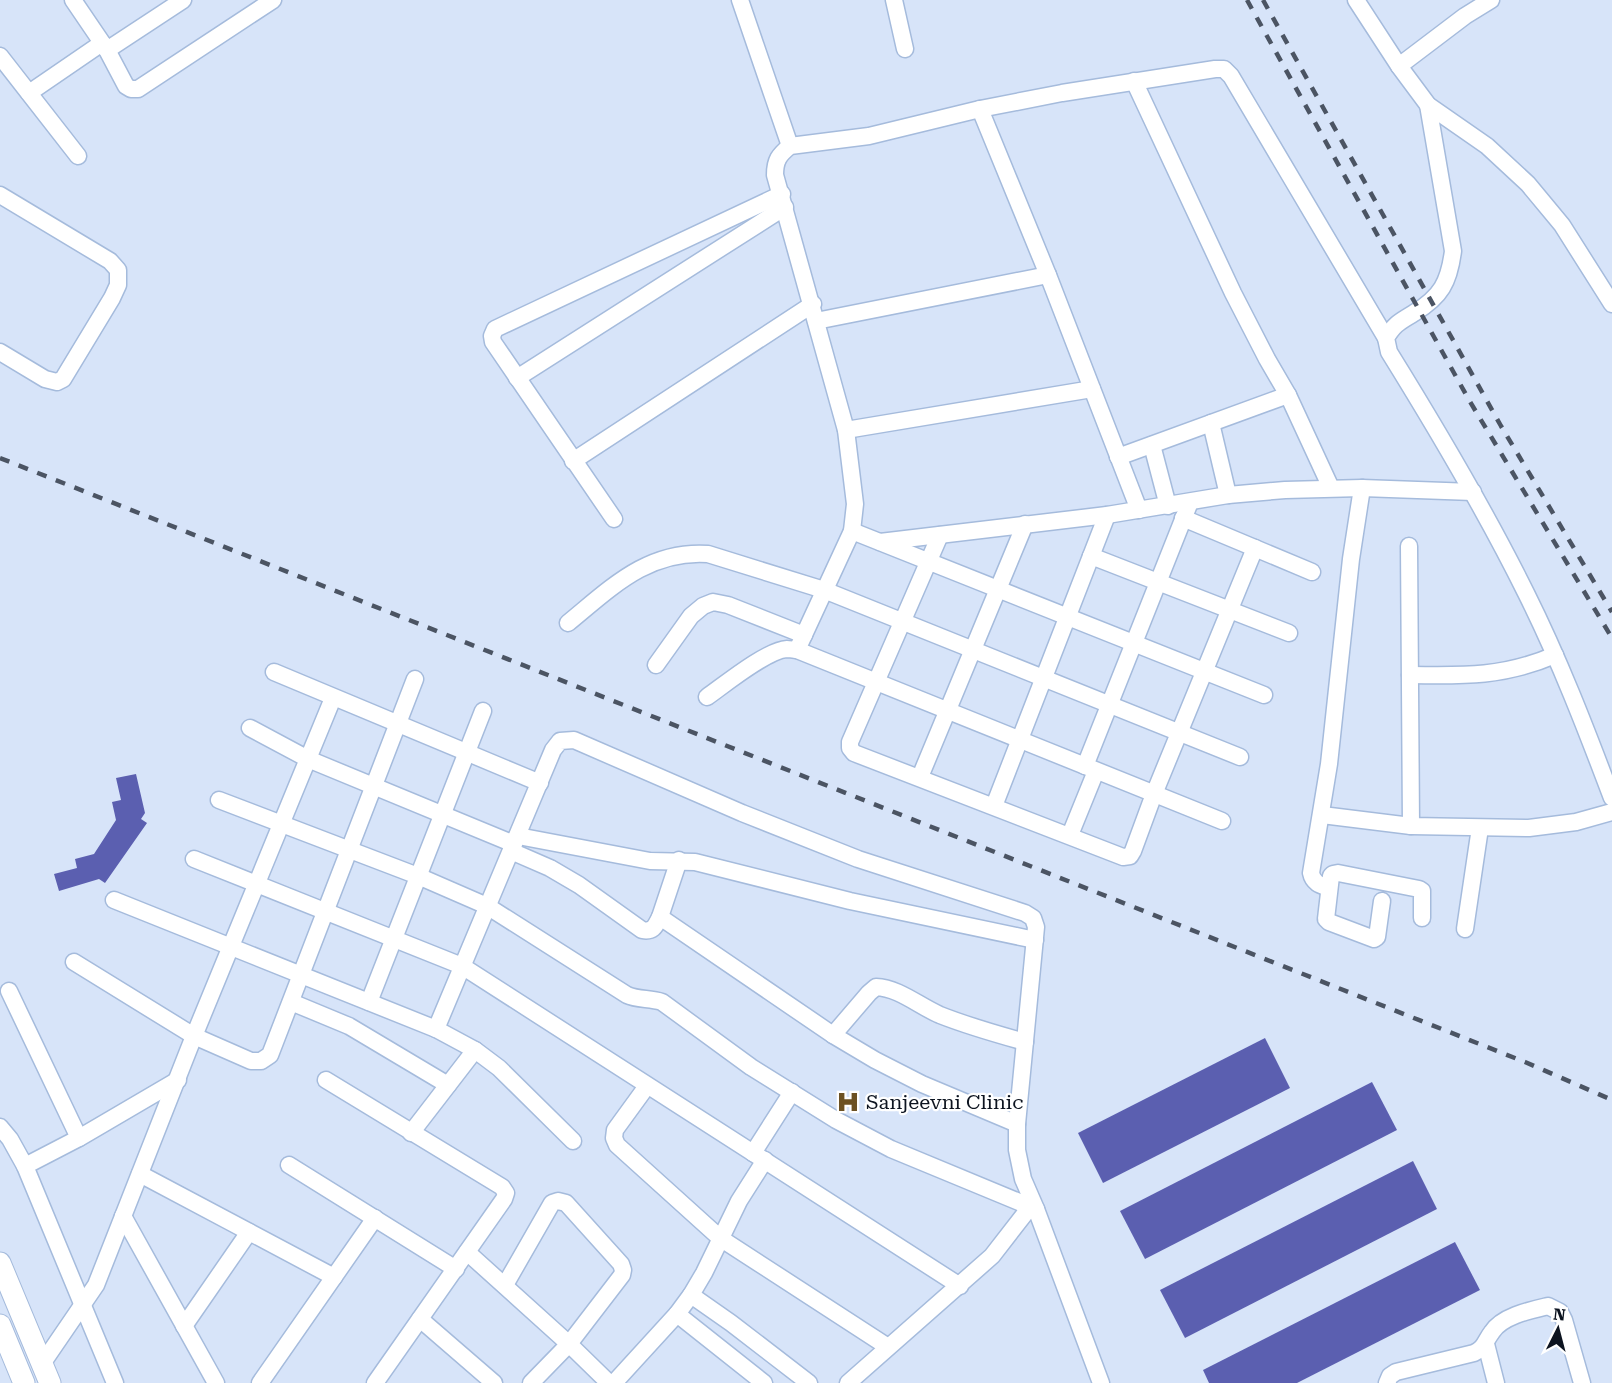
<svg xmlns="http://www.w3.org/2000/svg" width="1612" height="1383" font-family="'Roboto Serif',serif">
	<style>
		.building { fill: #5b5fb0 }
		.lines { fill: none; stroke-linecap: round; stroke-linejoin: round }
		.minor-casing { stroke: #a5bbdc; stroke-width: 19 }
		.major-casing { stroke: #a5bbdc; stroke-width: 23 }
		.minor { stroke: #fff; stroke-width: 16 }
		.major { stroke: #fff; stroke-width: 21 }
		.rail { stroke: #4b5463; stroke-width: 4.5; stroke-dasharray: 10 10; stroke-linecap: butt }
		.labels { text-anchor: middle; stroke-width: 4.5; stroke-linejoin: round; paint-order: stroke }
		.poi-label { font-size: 20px; fill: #0d1420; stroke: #fff; text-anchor: start }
	</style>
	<rect width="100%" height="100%" fill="#d7e4f9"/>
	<g class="building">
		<path d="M 136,774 L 145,813 L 141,819 L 147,823 L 105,883 L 99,879 L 59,891 L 54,874 L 77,868 L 75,859 L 94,854 L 116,820 L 112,802 L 121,800 L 116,778 Z"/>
		<path d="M 1265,1038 L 1290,1088 L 1103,1183 L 1078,1133 Z"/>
		<path d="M 1372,1082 L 1397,1130 L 1145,1259 L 1120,1211 Z"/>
		<path d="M 1413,1161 L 1437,1209 L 1185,1338 L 1160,1290 Z"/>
		<path d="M 1455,1242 L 1480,1290 L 1297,1383 L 1209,1383 L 1203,1370 Z"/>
	</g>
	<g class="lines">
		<g class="minor-casing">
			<g id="minor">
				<path d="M 73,0 L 107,50 L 126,86 L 131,89 L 138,89 L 273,0"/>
				<path d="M 740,0 L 790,146"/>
				<path d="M 894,0 L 905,49"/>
				<path d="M 1356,0 L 1399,66 L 1428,105 L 1487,146 L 1528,184 L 1562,225 L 1612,304"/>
				<path d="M 107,50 L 183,0"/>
				<path d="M 0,56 L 78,156"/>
				<path d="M 1399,66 L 1465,16 L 1491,0"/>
				<path d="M 1134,81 L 1233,293 L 1267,359 L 1288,395 L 1331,488"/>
				<path d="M 29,93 L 102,43"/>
				<path d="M 1428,105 L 1453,251 C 1449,282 1441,297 1414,313 C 1400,322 1395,323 1386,338 L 1389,352 C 1438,431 1485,510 1526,593 C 1559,659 1586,729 1612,798"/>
				<path d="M 980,109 L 1048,275 L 1139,510"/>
				<path d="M 0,195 L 110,261 L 118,270 L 118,285 L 112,298 L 63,379 L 57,382 L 45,379 L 0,352"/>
				<path d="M 816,321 L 1048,275"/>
				<path d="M 517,378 L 785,207"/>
				<path d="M 1211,423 L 1228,495"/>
				<path d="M 846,430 L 1092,389"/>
				<path d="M 1152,445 L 1168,506"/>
				<path d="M 1118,457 L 1288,395"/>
				<path d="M 573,461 L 813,304"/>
				<path d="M 1183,518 L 1312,572"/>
				<path d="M 614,519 L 493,342 L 492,336 L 495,329 L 782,194"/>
				<path d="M 852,531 L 1264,695"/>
				<path d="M 940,535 L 850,742 L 850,748 L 854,753 L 1123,857 L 1130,856 L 1133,851 L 1154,794 L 1255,548"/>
				<path d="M 880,542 L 1107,515 L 1228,495 L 1285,490 L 1362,488 L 1473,492"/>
				<path d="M 1409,546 L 1411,826"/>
				<path d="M 1091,556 L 1289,633"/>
				<path d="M 568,623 C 612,587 648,550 708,554 L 824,590 L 1240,757"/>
				<path d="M 656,665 L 691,616 L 703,606 L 713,602 L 728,605 L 804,635"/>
				<path d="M 274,672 L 540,783"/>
				<path d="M 1410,675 C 1464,676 1504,677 1555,655"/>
				<path d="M 707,697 C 724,685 767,650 787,649 C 790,649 793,650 797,650"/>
				<path d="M 250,728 L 308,759 L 514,844"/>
				<path d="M 1085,766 L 1190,502"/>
				<path d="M 920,777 L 1025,524"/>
				<path d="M 219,800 L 418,876 L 487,906 L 627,995 C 638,1000 650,998 662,1002 L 751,1067 L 836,1120 L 891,1149 L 1036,1209"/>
				<path d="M 994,806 L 1107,515"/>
				<path d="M 1322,815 L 1411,826 L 1529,828 L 1576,822 L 1612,812"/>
				<path d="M 1222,821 L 797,650 L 852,531 L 855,504 L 846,430 L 775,175 C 775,160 779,155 790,146 L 869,136 L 980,109 L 1062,93 L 1215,69 L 1224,69 L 1231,76 L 1386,338"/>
				<path d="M 1070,835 L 1096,771"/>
				<path d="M 518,836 L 650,861 L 695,862 L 850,901 L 1035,940"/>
				<path d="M 511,851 L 550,868 L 579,885 L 642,930 C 653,932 655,927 660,917 L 833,1035 L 875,1060 L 922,1084 L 1017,1124"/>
				<path d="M 194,859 L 462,966 L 960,1286"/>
				<path d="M 1329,888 C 1320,885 1313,883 1311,873 L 1329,764 L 1351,559 L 1362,488"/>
				<path d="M 114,900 L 436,1029 L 475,1050 L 499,1068 L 573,1141"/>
				<path d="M 1382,901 L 1377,937 L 1374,939 L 1329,922 L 1326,919 L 1331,876 L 1333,874 L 1338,873 L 1419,889 L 1422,891 L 1422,918"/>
				<path d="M 660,917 L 679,860"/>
				<path d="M 1465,929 L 1480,828"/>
				<path d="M 74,962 L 194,1036 L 251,1061 L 261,1061 L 270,1055 L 415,679"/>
				<path d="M 9,991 L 79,1138"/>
				<path d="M 291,1002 L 349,1026 L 448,1085"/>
				<path d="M 369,1002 L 483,711"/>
				<path d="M 436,1029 L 553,750 L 560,741 L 574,740 L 742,813 L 858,859 L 1025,913 L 1033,918 L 1036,927 L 1017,1124 L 1017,1150 L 1023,1179 L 1036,1209 L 1101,1383"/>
				<path d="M 833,1035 L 869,993 L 876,987 C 899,988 919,1006 940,1015 C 968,1026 996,1034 1025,1042"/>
				<path d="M 326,1080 L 502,1187 L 506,1193 L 504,1199 L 375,1383"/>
				<path d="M 647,1086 L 615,1130 L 614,1138 L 617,1145 L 720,1238 L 888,1347"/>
				<path d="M 0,1127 L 10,1139 L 25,1166 L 115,1383"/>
				<path d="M 411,1133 L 475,1050"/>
				<path d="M 753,1153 L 792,1092"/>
				<path d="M 289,1165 L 456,1269"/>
				<path d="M 25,1166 L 79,1138 L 178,1080"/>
				<path d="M 140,1174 L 334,1277"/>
				<path d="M 123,1216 L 216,1383"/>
				<path d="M 467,1252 L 569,1344 L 609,1383"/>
				<path d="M 505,1285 L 552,1203 L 558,1201 L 566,1203 L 621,1264 L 623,1270 L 622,1275 L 569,1344 L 531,1383"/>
				<path d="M 691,1295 L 704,1273 L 739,1201 L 765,1160"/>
				<path d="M 677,1314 L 764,1383"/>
				<path d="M 420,1319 L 494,1383"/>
				<path d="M 184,1326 L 249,1232"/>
				<path d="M 1486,1344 L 1496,1383"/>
				<path d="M 42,1364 L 96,1285 L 194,1036 L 333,698"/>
				<path d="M 260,1383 L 375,1218"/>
				<path d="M 614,1383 L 677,1314 L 691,1295 L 731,1323 L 809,1383"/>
				<path d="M 848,1383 L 992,1256 L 1030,1207"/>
				<path d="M 1387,1383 L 1390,1376 L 1396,1372 L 1474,1353 C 1485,1348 1485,1341 1492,1332 C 1502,1316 1531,1310 1548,1306 L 1560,1312 L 1564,1320 L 1582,1383"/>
			</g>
		</g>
		<g class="major-casing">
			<g id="major">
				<path d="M 0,1263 L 50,1383"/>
				<path d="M 0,1325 L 24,1383"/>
			</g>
		</g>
		<use href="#minor" class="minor"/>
		<use href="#major" class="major"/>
		<g class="rail">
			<path d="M 1247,0 L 1469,400 L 1612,638"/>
			<path d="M 1263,0 L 1501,426 L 1612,612"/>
			<path d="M 0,458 L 1525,1062 L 1612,1100"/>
		</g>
	</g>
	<defs>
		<g id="hospital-bare" transform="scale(1.8)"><path d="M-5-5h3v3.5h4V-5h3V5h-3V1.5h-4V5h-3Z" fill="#6c5123" stroke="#fff" stroke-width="2.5" paint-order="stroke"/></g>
	</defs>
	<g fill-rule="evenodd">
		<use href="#hospital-bare" x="848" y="1102"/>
	</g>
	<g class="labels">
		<g class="poi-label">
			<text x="866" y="1109">Sanjeevni Clinic</text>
		</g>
	</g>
	<g transform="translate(1558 1329) rotate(6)" stroke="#ffffff" stroke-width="4.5" paint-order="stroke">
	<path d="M0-4.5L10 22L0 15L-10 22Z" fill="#0d1420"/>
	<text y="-9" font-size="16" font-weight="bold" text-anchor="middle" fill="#0d1420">N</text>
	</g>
</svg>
